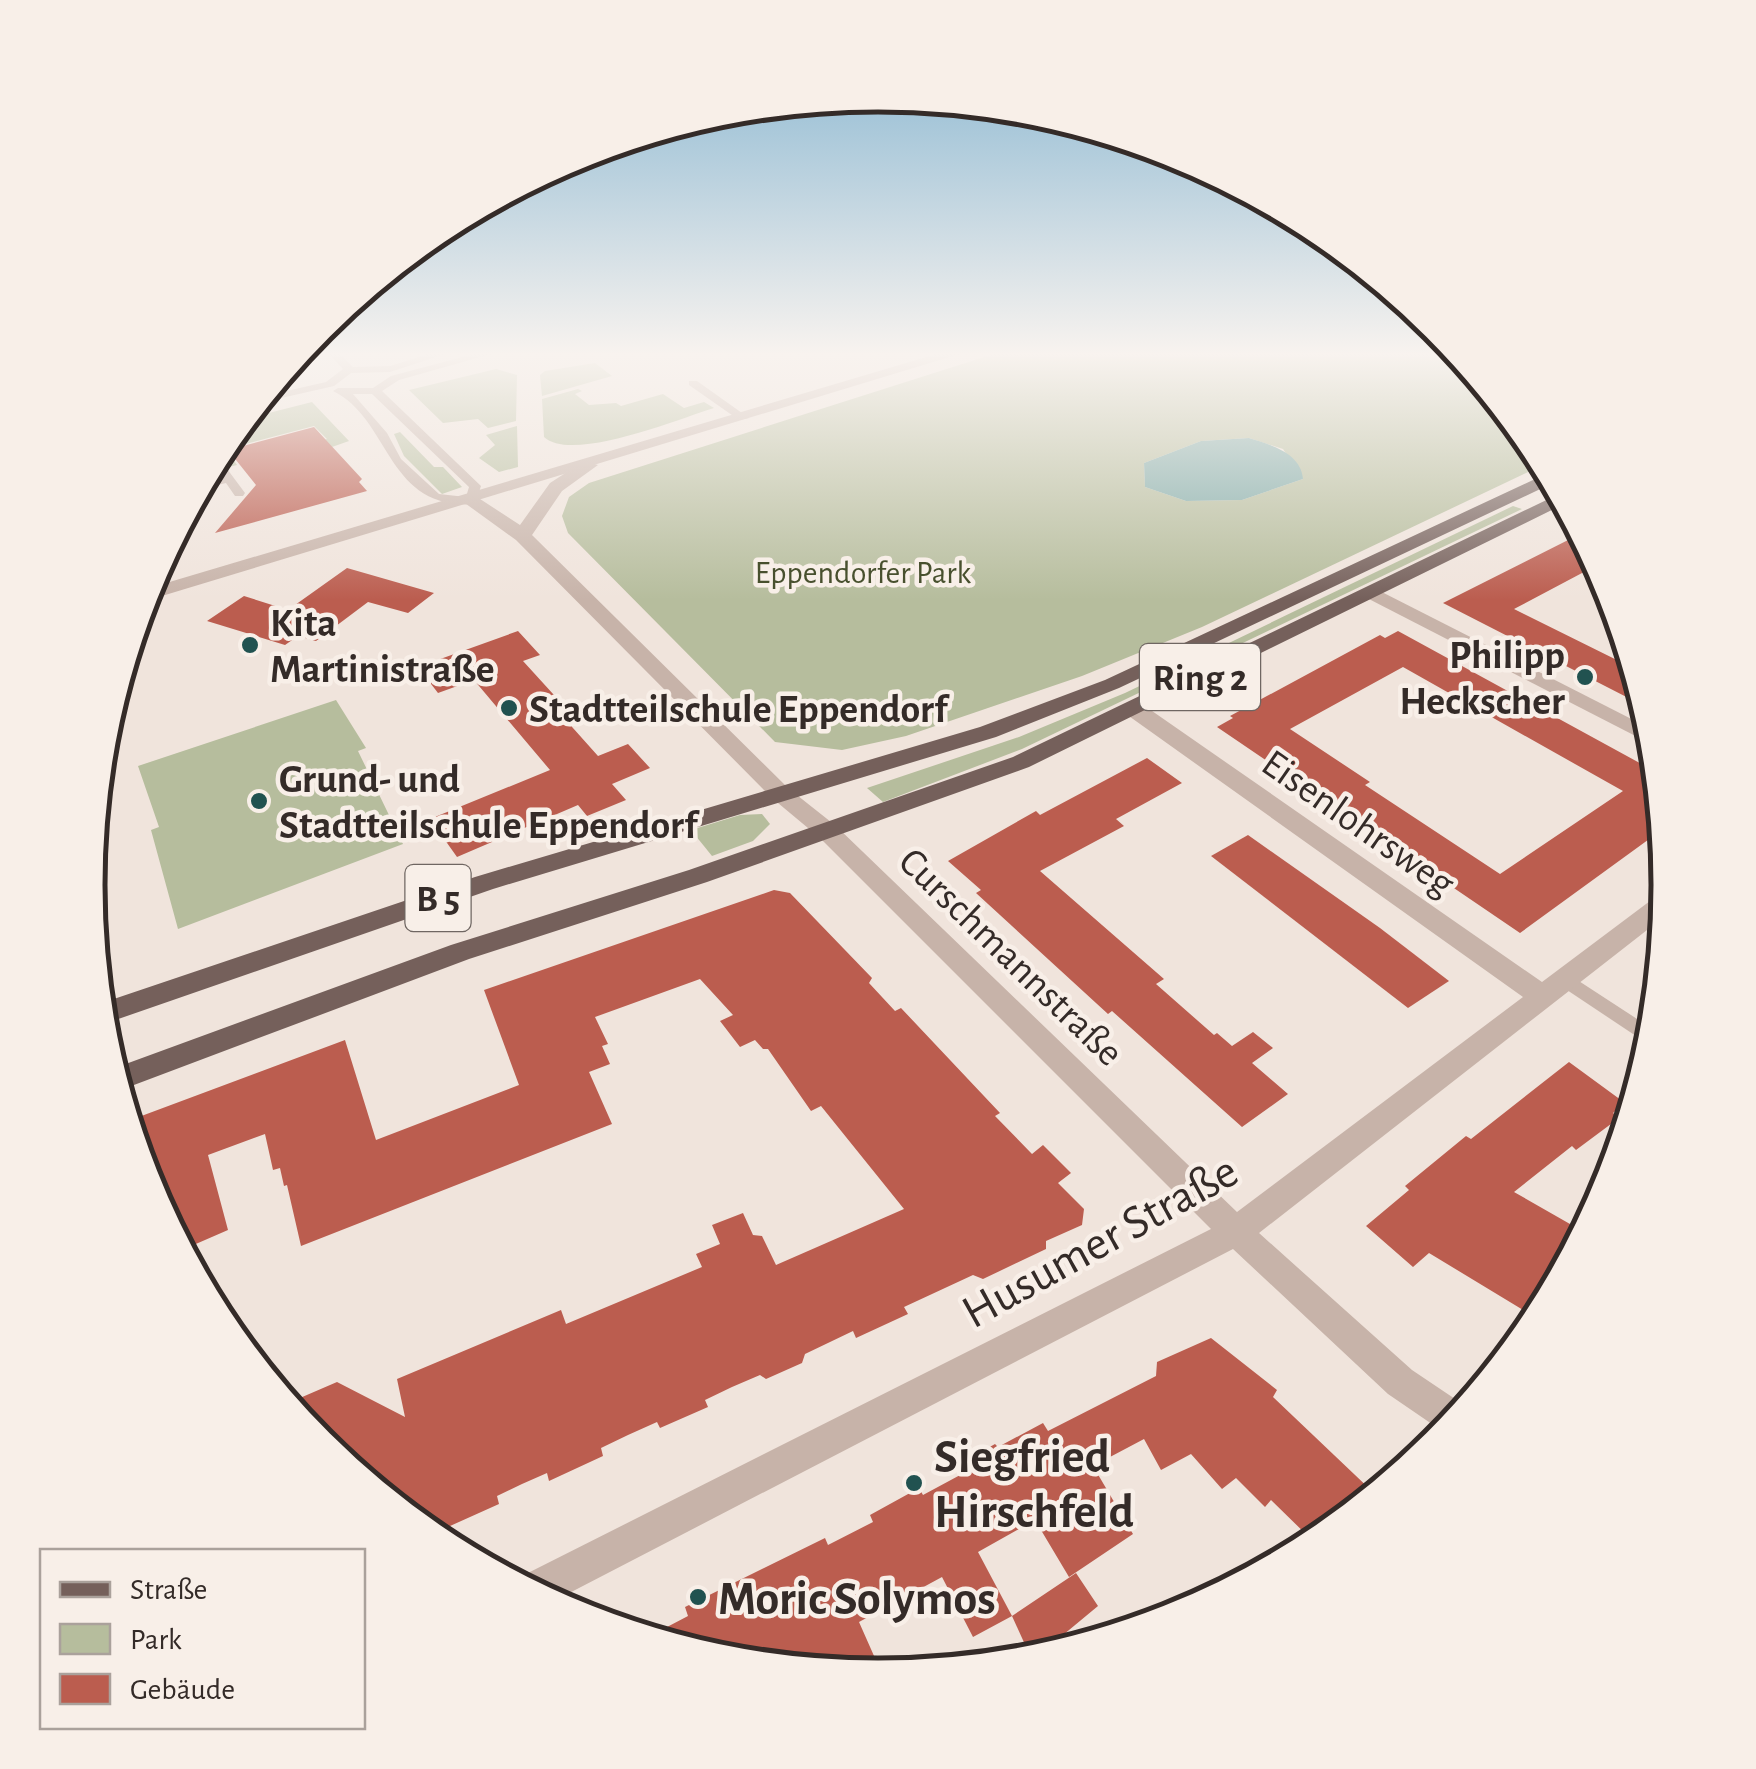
<svg xmlns="http://www.w3.org/2000/svg" width="1756" height="1769" font-family="'Alegreya Sans',sans-serif">
	<style>
		.green { fill: #b6bd9d; fill-rule: evenodd }
		.water { fill: #7eaaa7 }
		.building { fill: #bb5d4f; fill-rule: evenodd }
		.lines { fill: none; stroke-linecap: round; stroke-linejoin: round }
		.service { fill: #c7b3a9; fill-rule: evenodd }
		.minor { fill: #c7b3a9; fill-rule: evenodd }
		.tertiary { fill: #c7b3a9; fill-rule: evenodd }
		.primary { fill: #75605b; fill-rule: evenodd }
		.poi-dot { fill: #215250; stroke: #f8efe8; stroke-width: 4 }
		.labels { text-anchor: middle; stroke-width: 9; stroke-linejoin: round; paint-order: stroke }
		.far-park-label { font-size: 32px; fill: #48502e; stroke: #f8efe8 }
		.shield { fill: #f8efe8; stroke: #6f6662; stroke-width: 2.5 }
		.shield-label { font-size: 38px; font-weight: bold; fill: #342b28 }
		.poi-label { font-size: 40px; font-weight: bold; fill: #342b28; stroke: #f8efe8; text-anchor: start }
		.street-label { font-size: 40px; fill: #342b28; stroke: #f8efe8 }
		.near-street-label { font-size: 48px; fill: #342b28; stroke: #f8efe8 }
		.near-poi-label { font-size: 48px; font-weight: bold; fill: #342b28; stroke: #f8efe8; text-anchor: start }
		.rim { fill: none; stroke: #342b28; stroke-width: 5 }
	</style>
	<rect width="100%" height="100%" fill="#f0e4dc"/>
	<g class="green">
		<path d="M 1000,352 L 1459,352 L 1536,446 L 1545,464 L 1202,627 L 1082,676 L 906,736 L 842,750 L 775,742 L 568,533 L 562,516 L 569,497 L 589,483 ZM 1249,438 L 1283,449 L 1303,479 L 1242,500 L 1186,501 L 1145,487 L 1144,463 L 1201,441 Z"/>
		<path d="M 595,363 L 612,376 L 542,396 L 540,375 L 545,371 Z"/>
		<path d="M 496,369 L 517,375 L 516,421 L 488,428 L 478,419 L 443,423 L 409,390 Z"/>
		<path d="M 578,389 L 582,391 L 575,394 L 589,405 L 616,403 L 621,406 L 663,394 L 684,408 L 704,402 L 714,408 C 678,419 572,463 544,437 L 542,399 Z"/>
		<path d="M 312,402 L 349,441 L 332,447 L 309,444 L 327,439 L 314,426 L 226,449 L 237,465 L 229,467 L 218,451 L 241,420 Z"/>
		<path d="M 517,426 L 518,467 L 499,472 L 479,458 L 495,445 L 486,435 Z"/>
		<path d="M 400,432 L 434,467 L 443,467 L 462,487 L 442,494 L 404,456 L 394,434 Z"/>
		<path d="M 1513,506 L 1522,509 L 1022,749 L 883,802 L 867,788 L 1019,737 L 1125,693 Z"/>
		<path d="M 336,700 L 366,748 L 358,751 L 403,844 L 178,929 L 151,830 L 159,827 L 138,766 Z"/>
		<path d="M 762,814 L 770,824 L 753,841 L 712,856 L 691,830 L 740,815 Z"/>
	</g>
	<path class="water" d="M 1249,438 C 1271,445 1301,453 1303,479 L 1242,500 L 1186,501 L 1145,487 L 1144,463 L 1201,441 Z"/>
	<g class="building">
		<path d="M 314,427 L 362,479 L 359,482 L 367,491 L 215,533 L 256,485 L 228,450 Z"/>
		<path d="M 1582,533 L 1599,564 L 1514,609 L 1635,669 L 1646,707 L 1443,603 Z"/>
		<path d="M 347,568 L 434,593 L 408,613 L 368,602 L 316,641 L 298,636 L 285,645 L 207,621 L 244,596 L 288,610 Z"/>
		<path d="M 518,631 L 540,655 L 523,661 L 564,706 L 556,709 L 598,756 L 628,744 L 650,768 L 612,784 L 626,800 L 587,816 L 578,805 L 457,857 L 430,819 L 550,770 L 474,680 L 438,693 L 418,667 Z"/>
		<path d="M 1398,631 L 1658,773 L 1663,829 L 1520,933 L 1217,727 L 1233,718 L 1230,716 L 1380,635 L 1385,638 ZM 1403,667 L 1511,728 L 1623,791 L 1500,874 L 1365,785 L 1370,782 L 1290,729 Z"/>
		<path d="M 1147,758 L 1182,783 L 1116,819 L 1124,826 L 1040,871 L 1164,979 L 1156,984 L 1214,1035 L 1217,1033 L 1232,1046 L 1253,1032 L 1273,1048 L 1252,1063 L 1288,1094 L 1242,1127 L 1112,1011 L 1108,1014 L 976,893 L 981,890 L 948,861 L 1036,811 L 1040,815 Z"/>
		<path d="M 1248,835 L 1380,928 L 1449,981 L 1408,1008 L 1211,856 Z"/>
		<path d="M 774,890 L 790,893 L 872,978 L 869,983 L 895,1011 L 901,1008 L 1000,1113 L 995,1116 L 1032,1154 L 1043,1145 L 1071,1173 L 1058,1183 L 1084,1209 L 1082,1225 L 1046,1241 L 1046,1249 L 983,1279 L 973,1275 L 904,1307 L 908,1314 L 856,1338 L 853,1331 L 805,1354 L 802,1363 L 766,1379 L 760,1375 L 732,1387 L 705,1400 L 708,1407 L 660,1428 L 657,1422 L 628,1435 L 601,1448 L 603,1456 L 549,1481 L 547,1473 L 522,1484 L 497,1496 L 499,1504 L 430,1535 L 319,1443 L 286,1404 L 337,1382 L 405,1417 L 397,1379 L 561,1310 L 566,1324 L 702,1267 L 696,1254 L 720,1244 L 712,1225 L 743,1213 L 753,1235 L 762,1236 L 776,1265 L 904,1209 L 821,1106 L 811,1111 L 768,1049 L 763,1049 L 755,1040 L 740,1047 L 720,1021 L 733,1015 L 700,979 L 595,1017 L 608,1044 L 602,1046 L 610,1064 L 589,1072 L 612,1124 L 301,1246 L 287,1185 L 284,1186 L 280,1168 L 273,1170 L 265,1134 L 208,1155 L 228,1230 L 182,1250 L 147,1186 L 128,1121 L 345,1040 L 376,1140 L 519,1085 L 484,990 Z"/>
		<path d="M 1569,1062 L 1625,1103 L 1613,1113 L 1619,1118 L 1576,1150 L 1572,1146 L 1514,1192 L 1584,1232 L 1538,1319 L 1429,1253 L 1413,1267 L 1366,1226 L 1409,1190 L 1405,1186 L 1466,1136 L 1471,1139 Z"/>
		<path d="M 1211,1338 L 1277,1390 L 1273,1397 L 1375,1494 L 1315,1543 L 1271,1500 L 1265,1507 L 1236,1478 L 1222,1489 L 1191,1454 L 1161,1470 L 1144,1439 L 1093,1466 L 1133,1534 L 1069,1577 L 1035,1520 L 978,1552 L 1012,1616 L 973,1637 L 942,1577 L 859,1622 L 882,1674 L 723,1660 L 648,1637 L 688,1616 L 685,1607 L 825,1538 L 828,1545 L 873,1522 L 870,1515 L 919,1488 L 923,1495 L 975,1467 L 970,1458 L 995,1444 L 998,1447 L 1043,1423 L 1048,1431 L 1156,1376 L 1157,1362 Z"/>
		<path d="M 1076,1573 L 1098,1606 L 1057,1640 L 1062,1651 L 1032,1660 L 1012,1616 Z"/>
	</g>
	<g class="lines">
		<g class="service">
			<path d="M 327,352 L 338,352 L 353,367 L 390,366 L 435,352 L 451,352 L 390,372 L 351,373 L 334,386 L 255,404 L 260,397 L 326,382 L 343,369 Z"/>
			<path d="M 481,352 L 498,352 L 399,380 L 382,391 L 481,486 L 475,504 C 386,511 391,419 333,391 L 338,388 L 373,388 L 391,376 ZM 353,394 L 372,394 L 469,487 L 466,497 L 439,494 L 401,459 L 387,433 Z"/>
			<path d="M 689,381 L 697,381 L 749,418 L 739,420 L 689,385 Z"/>
			<path d="M 216,454 L 245,493 L 243,496 L 235,496 L 226,483 L 197,490 L 201,483 L 222,477 L 212,462 Z"/>
			<path d="M 1565,972 L 1654,1030 L 1651,1046 L 1558,984 L 1556,979 L 1558,974 Z"/>
		</g>
		<g class="minor">
			<path d="M 584,461 L 598,465 L 562,491 L 532,535 L 788,788 L 836,826 L 1237,1212 L 1523,997 L 1126,714 L 1123,709 L 1126,704 L 1142,704 L 1542,982 L 1658,895 L 1668,892 L 1665,916 L 1259,1233 L 1412,1370 L 1467,1407 L 1445,1433 L 1388,1394 L 1233,1249 L 552,1602 L 516,1583 L 518,1578 L 1211,1229 L 820,838 L 772,798 L 516,540 L 462,501 L 465,497 L 477,497 L 520,525 L 550,483 Z"/>
			<path d="M 1372,587 L 1653,730 L 1655,746 L 1365,597 L 1365,589 Z"/>
		</g>
		<path class="tertiary" d="M 943,352 L 966,352 L 142,602 L 146,589 Z"/>
		<g class="primary">
			<path d="M 1550,472 L 1555,482 L 1119,688 L 996,737 L 493,889 L 101,1025 L 99,1004 L 475,877 L 980,727 L 1105,680 Z"/>
			<path d="M 1561,493 L 1566,503 L 1029,767 L 707,882 L 469,959 L 118,1091 L 112,1069 L 451,945 L 689,870 L 1013,757 Z"/>
		</g>
	</g>
	<linearGradient id="sky" x2="0" y2="1"><stop stop-color="#7db0ce"/><stop offset="0.59" stop-color="#f8f3ef"/><stop offset="1" stop-color="#f8f3ef" stop-opacity="0"/></linearGradient>
	<rect width="1756" height="600" fill="url(#sky)"/>
	<g class="poi-dot">
		<circle cx="250" cy="645" r="10"/>
		<circle cx="1585" cy="677" r="10"/>
		<circle cx="509" cy="708" r="10"/>
		<circle cx="259" cy="801" r="10"/>
		<circle cx="914" cy="1483" r="10"/>
		<circle cx="698" cy="1597" r="10"/>
	</g>
	<g class="labels">
		<g class="far-park-label">
			<text x="863" y="583">Eppendorfer Park</text>
		</g>
		<g class="shield">
			<rect x="1140" y="644" width="120" height="66" rx="8"/>
			<rect x="405.5" y="865" width="65" height="66" rx="8"/>
		</g>
		<g class="shield-label">
			<text x="1200" y="690">Ring 2</text>
			<text x="438" y="911">B 5</text>
		</g>
		<g class="poi-label">
			<text x="270" y="636">Kita<tspan x="270" dy="46">Martinistraße</tspan></text>
			<text x="1565" y="668" text-anchor="end">Philipp<tspan x="1565" dy="46">Heckscher</tspan></text>
			<text x="529" y="722">Stadtteilschule Eppendorf</text>
			<text x="279" y="792">Grund- und<tspan x="279" dy="46">Stadtteilschule Eppendorf</tspan></text>
		</g>
		<g class="street-label">
			<text transform="translate(1359 822) rotate(35)" y="14">Eisenlohrsweg</text>
			<text transform="translate(1012 956) rotate(44)" y="14">Curschmannstraße</text>
		</g>
		<g class="near-street-label">
			<text transform="translate(1099 1240) rotate(-29)" y="17">Husumer Straße</text>
		</g>
		<g class="near-poi-label">
			<text x="934" y="1472">Siegfried<tspan x="934" dy="55">Hirschfeld</tspan></text>
			<text x="718" y="1614">Moric Solymos</text>
		</g>
	</g>
	<path d="M0 0H1756V1769H0ZM105 885a773 773 0 1 1 1546 0a773 773 0 1 1-1546 0Z" fill="#f8efe8" fill-rule="evenodd"/>
	<path class="rim" d="M105 885a773 773 0 1 1 1546 0a773 773 0 1 1-1546 0Z"/>
	<rect x="40" y="1549" width="325" height="180" fill="#f8efe8" stroke="#aaa19b" stroke-width="2.5"/>
	<rect x="60" y="1582" width="50" height="15" fill="#75605b" stroke="#aaa19b" stroke-width="2.5"/>
	<text x="130" y="1599" font-size="30" fill="#342b28">Straße</text>
	<rect x="60" y="1624" width="50" height="30" fill="#b6bd9d" stroke="#aaa19b" stroke-width="2.5"/>
	<text x="130" y="1649" font-size="30" fill="#342b28">Park</text>
	<rect x="60" y="1674" width="50" height="30" fill="#bb5d4f" stroke="#aaa19b" stroke-width="2.5"/>
	<text x="130" y="1699" font-size="30" fill="#342b28">Gebäude</text>
</svg>
